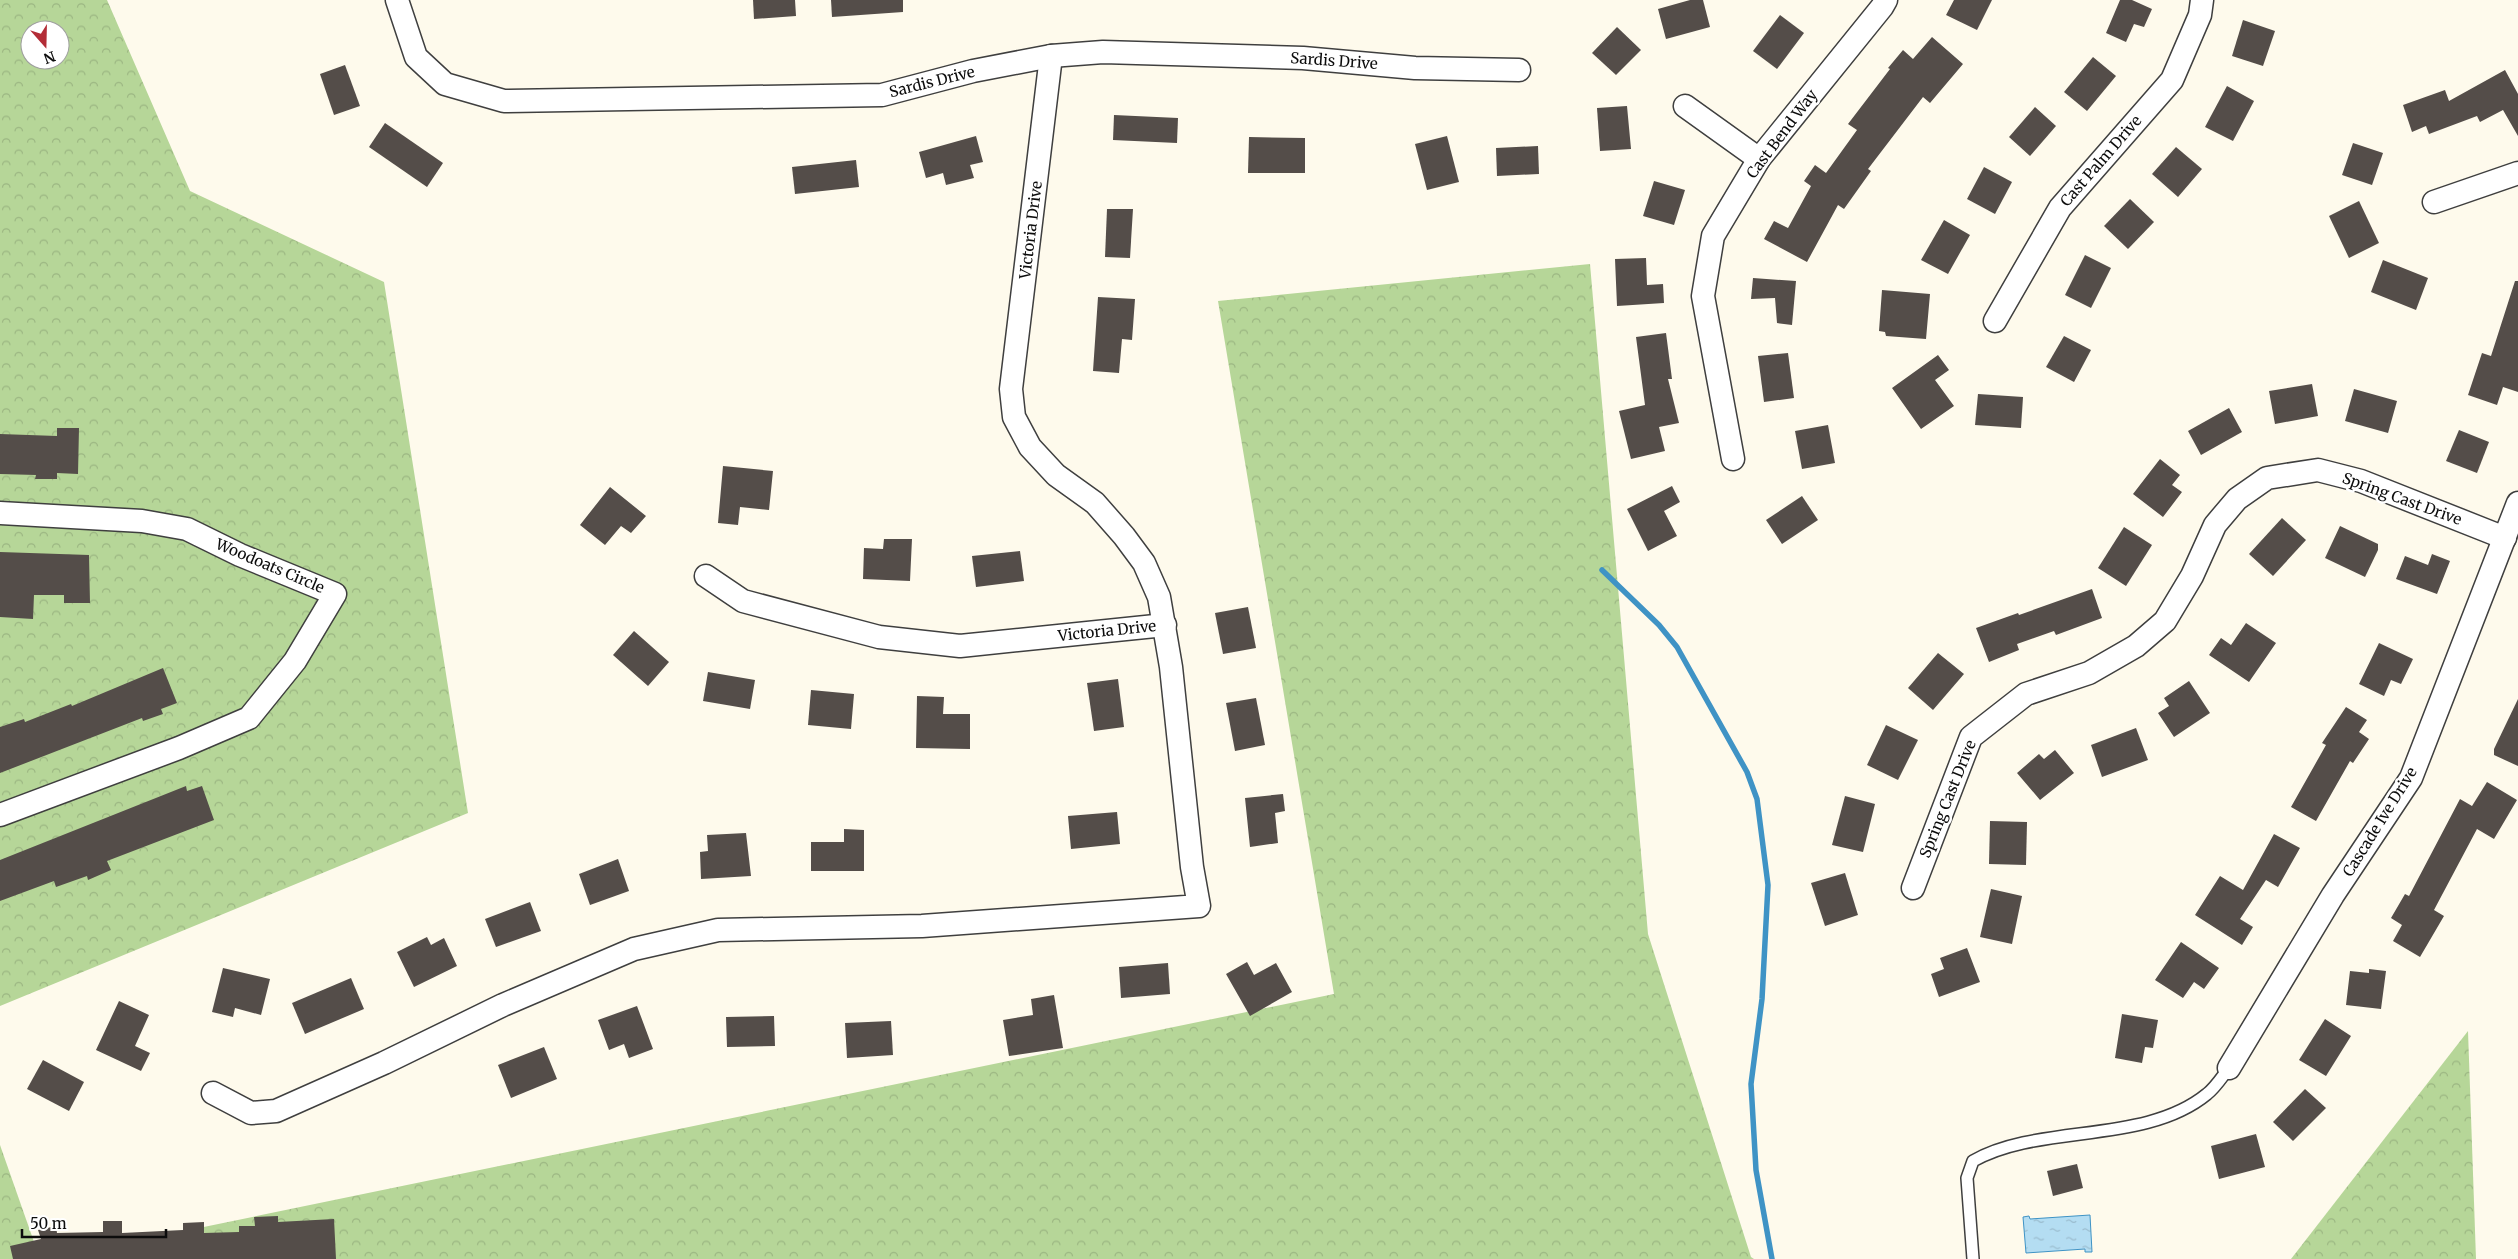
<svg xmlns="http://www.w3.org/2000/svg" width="2518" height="1259" font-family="Merriweather,serif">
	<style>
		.forest { fill: url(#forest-crowns); fill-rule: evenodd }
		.water { fill: url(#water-ripples); stroke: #3f93c5 }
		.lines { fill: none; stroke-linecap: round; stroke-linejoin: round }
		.stream { stroke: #3f93c5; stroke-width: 5.5 }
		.building { fill: #544d49 }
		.service-casing { stroke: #3f3f3f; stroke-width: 14 }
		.minor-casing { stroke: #3f3f3f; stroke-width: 25 }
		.service { stroke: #fff; stroke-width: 11 }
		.minor { stroke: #fff; stroke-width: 22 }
		.labels { text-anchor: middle; stroke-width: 5; stroke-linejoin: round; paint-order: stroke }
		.street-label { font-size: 15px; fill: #0c0c0c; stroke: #fff }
	</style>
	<defs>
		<pattern id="forest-crowns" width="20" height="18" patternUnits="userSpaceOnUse" patternTransform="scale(1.25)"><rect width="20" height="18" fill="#b6d698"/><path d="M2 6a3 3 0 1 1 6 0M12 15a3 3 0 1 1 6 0" fill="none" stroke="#9bb682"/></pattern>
		<pattern id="water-ripples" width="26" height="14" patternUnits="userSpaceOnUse" patternTransform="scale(1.25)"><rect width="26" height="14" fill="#b4ddf2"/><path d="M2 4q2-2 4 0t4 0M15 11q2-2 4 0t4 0" fill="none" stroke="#9abcce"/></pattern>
	</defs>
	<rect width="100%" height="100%" fill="#fefaec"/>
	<g class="forest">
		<path d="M 0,0 L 107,0 L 190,191 L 384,282 L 468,813 L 0,1006 ZM 30,30 L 60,30 L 60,60 L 30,60 Z"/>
		<path d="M 1590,264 L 1648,934 L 1751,1257 L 1754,1259 L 48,1259 L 1334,994 L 1218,301 Z"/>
		<path d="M 2468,1031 L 2476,1259 L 2291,1259 Z"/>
		<path d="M 0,1145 L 40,1259 L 0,1259 Z"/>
	</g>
	<path class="water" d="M 2090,1215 L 2092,1252 L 2085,1252 L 2085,1249 L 2026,1253 L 2023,1217 L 2029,1216 L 2030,1219 Z"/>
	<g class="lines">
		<path class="stream" d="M 1602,570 L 1659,625 L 1677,647 L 1747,772 L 1757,799 L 1768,885 L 1762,999 L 1751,1084 L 1756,1170 L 1772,1259"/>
	</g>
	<g class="building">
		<path d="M 753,0 L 795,0 L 796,16 L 754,19 Z"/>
		<path d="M 831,0 L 903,0 L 903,12 L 832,17 Z"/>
		<path d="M 1690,0 L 1703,0 L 1710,27 L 1666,39 L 1658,9 Z"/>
		<path d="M 1954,0 L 1992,0 L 1977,30 L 1946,15 Z"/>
		<path d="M 2120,0 L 2132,0 L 2152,9 L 2144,27 L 2134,24 L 2126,42 L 2106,33 Z"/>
		<path d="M 1780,15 L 1804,33 L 1777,69 L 1753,51 Z"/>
		<path d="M 2243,20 L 2275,31 L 2263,66 L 2232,56 Z"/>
		<path d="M 1617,27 L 1641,50 L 1616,75 L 1592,53 Z"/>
		<path d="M 1932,37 L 1963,64 L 1930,103 L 1923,97 L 1868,169 L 1871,171 L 1844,209 L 1838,205 L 1807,262 L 1764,239 L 1774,221 L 1788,228 L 1811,186 L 1804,181 L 1815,165 L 1826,173 L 1857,130 L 1848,124 L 1890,69 L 1888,68 L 1903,50 L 1913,59 Z"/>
		<path d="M 2093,57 L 2116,76 L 2087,111 L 2064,92 Z"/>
		<path d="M 345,65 L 360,106 L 334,115 L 320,74 Z"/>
		<path d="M 2505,70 L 2518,94 L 2518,136 L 2503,110 L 2480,122 L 2477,116 L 2429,134 L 2426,126 L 2412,132 L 2403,105 L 2445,90 L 2449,101 Z"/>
		<path d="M 2227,86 L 2254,101 L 2233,141 L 2205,127 Z"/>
		<path d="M 1627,106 L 1631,149 L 1600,151 L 1597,108 Z"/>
		<path d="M 2035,107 L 2056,126 L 2030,156 L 2009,137 Z"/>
		<path d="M 1114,115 L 1178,118 L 1177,143 L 1113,140 Z"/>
		<path d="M 385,123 L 443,163 L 427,187 L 369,147 Z"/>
		<path d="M 976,136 L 983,162 L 970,165 L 974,178 L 946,185 L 943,173 L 926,178 L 919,152 Z"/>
		<path d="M 1447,136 L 1459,182 L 1427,190 L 1415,144 Z"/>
		<path d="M 1249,137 L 1305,138 L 1305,173 L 1248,173 Z"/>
		<path d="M 2353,143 L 2383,153 L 2372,185 L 2342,175 Z"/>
		<path d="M 1538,146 L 1539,174 L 1497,176 L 1496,148 Z"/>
		<path d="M 2176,147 L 2202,169 L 2178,197 L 2152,174 Z"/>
		<path d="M 856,160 L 859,187 L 795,194 L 792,167 Z"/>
		<path d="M 1984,167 L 2012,182 L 1995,214 L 1967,199 Z"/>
		<path d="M 1654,181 L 1685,190 L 1674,225 L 1643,216 Z"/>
		<path d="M 2130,199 L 2154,222 L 2128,249 L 2104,226 Z"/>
		<path d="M 2359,201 L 2379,243 L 2349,258 L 2329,216 Z"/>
		<path d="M 1107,209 L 1133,209 L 1130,258 L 1105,257 Z"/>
		<path d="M 1944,220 L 1970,235 L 1948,274 L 1921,260 Z"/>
		<path d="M 2085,255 L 2111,268 L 2091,308 L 2065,295 Z"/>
		<path d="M 1646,258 L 1647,285 L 1663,284 L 1664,303 L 1617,306 L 1615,259 Z"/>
		<path d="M 2383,260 L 2428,278 L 2416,310 L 2371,292 Z"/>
		<path d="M 1753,278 L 1796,281 L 1792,325 L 1777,323 L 1775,298 L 1751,299 Z"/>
		<path d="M 2515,281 L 2518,281 L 2518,392 L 2503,387 L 2497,405 L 2468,395 L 2482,353 L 2491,356 Z"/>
		<path d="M 1882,290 L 1930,294 L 1926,339 L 1886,336 L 1885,332 L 1879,331 Z"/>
		<path d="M 1098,297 L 1135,299 L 1132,340 L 1122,339 L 1119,373 L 1093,371 Z"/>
		<path d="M 1666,333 L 1672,379 L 1668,379 L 1679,423 L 1659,427 L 1665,451 L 1631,459 L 1619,411 L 1645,405 L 1636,337 Z"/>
		<path d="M 2064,336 L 2091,350 L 2074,382 L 2046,367 Z"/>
		<path d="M 1788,353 L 1794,398 L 1764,402 L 1758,356 Z"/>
		<path d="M 1938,355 L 1949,370 L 1935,380 L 1954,406 L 1921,429 L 1892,388 Z"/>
		<path d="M 2312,384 L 2318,416 L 2275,424 L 2269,391 Z"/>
		<path d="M 2354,389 L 2397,401 L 2388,433 L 2345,421 Z"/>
		<path d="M 1978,394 L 2023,397 L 2021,428 L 1975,425 Z"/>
		<path d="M 2229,408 L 2242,432 L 2201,455 L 2188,431 Z"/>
		<path d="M 1828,425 L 1835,463 L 1802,469 L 1795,431 Z"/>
		<path d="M 57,428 L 79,428 L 78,474 L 57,473 L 57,479 L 35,479 L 36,475 L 0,474 L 0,434 L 57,436 Z"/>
		<path d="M 2459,430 L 2489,442 L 2477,473 L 2446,461 Z"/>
		<path d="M 2160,459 L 2180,475 L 2172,485 L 2182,492 L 2163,517 L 2133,494 Z"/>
		<path d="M 723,466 L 773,471 L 769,510 L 740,507 L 738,525 L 718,523 Z"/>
		<path d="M 1672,486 L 1680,502 L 1664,511 L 1677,536 L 1648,551 L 1627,509 Z"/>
		<path d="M 610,487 L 646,516 L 631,533 L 621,526 L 605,545 L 580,525 Z"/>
		<path d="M 1802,496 L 1818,520 L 1782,544 L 1766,520 Z"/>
		<path d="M 2282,518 L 2306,540 L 2273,576 L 2249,554 Z"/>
		<path d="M 2340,526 L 2378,544 L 2378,550 L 2365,577 L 2325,558 Z"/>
		<path d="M 2124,527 L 2152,545 L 2126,586 L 2098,568 Z"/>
		<path d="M 884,539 L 912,539 L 910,581 L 863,579 L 864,548 L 883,549 Z"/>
		<path d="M 1020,551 L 1024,581 L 976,587 L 972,556 Z"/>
		<path d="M 0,552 L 89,555 L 90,603 L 64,603 L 64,595 L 34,595 L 33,619 L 0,617 Z"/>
		<path d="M 2432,554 L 2450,561 L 2437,594 L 2396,579 L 2405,556 L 2428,565 Z"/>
		<path d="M 2092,589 L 2102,618 L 2056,635 L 2054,631 L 2017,644 L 2019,650 L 1989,662 L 1976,628 L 2018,613 L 2019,615 Z"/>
		<path d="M 1248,607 L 1256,648 L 1223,654 L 1215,613 Z"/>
		<path d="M 2246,623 L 2276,643 L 2249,682 L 2209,655 L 2221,638 L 2231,645 Z"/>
		<path d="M 634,631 L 669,662 L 648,686 L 613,655 Z"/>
		<path d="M 2379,643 L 2413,659 L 2401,684 L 2391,680 L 2384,696 L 2359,684 Z"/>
		<path d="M 1938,653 L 1964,674 L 1933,710 L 1908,688 Z"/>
		<path d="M 163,668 L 177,703 L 161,709 L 163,714 L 143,721 L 142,718 L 0,773 L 0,727 L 24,719 L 25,722 L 71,704 L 72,706 Z"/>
		<path d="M 708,672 L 755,680 L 750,709 L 703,701 Z"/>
		<path d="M 1118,679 L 1124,727 L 1094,731 L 1087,683 Z"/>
		<path d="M 2189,681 L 2210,713 L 2174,737 L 2158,713 L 2169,706 L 2164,698 Z"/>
		<path d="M 811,690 L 854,694 L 851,729 L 808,725 Z"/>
		<path d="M 917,696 L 944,697 L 943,714 L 970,714 L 970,749 L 916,748 Z"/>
		<path d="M 1256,698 L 1265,745 L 1235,751 L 1226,703 Z"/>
		<path d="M 2518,699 L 2518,766 L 2494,755 L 2494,749 Z"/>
		<path d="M 2346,707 L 2367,720 L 2359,732 L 2369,739 L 2353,763 L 2350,761 L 2316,821 L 2291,807 L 2326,745 L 2322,743 Z"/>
		<path d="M 1886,725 L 1918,740 L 1898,780 L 1867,765 Z"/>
		<path d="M 2136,728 L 2148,760 L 2102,777 L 2091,745 Z"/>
		<path d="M 2055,750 L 2074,773 L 2040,800 L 2017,773 L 2039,754 L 2044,759 Z"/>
		<path d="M 2487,782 L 2517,800 L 2494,839 L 2477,829 L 2434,910 L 2444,916 L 2420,957 L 2393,941 L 2402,925 L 2391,918 L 2405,894 L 2409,896 L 2460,799 L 2472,806 Z"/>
		<path d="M 186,786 L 187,791 L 202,786 L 214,820 L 107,861 L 111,870 L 88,880 L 87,876 L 56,887 L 54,881 L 0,901 L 0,860 Z"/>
		<path d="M 1283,794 L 1285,811 L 1275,813 L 1278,843 L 1250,847 L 1245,798 Z"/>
		<path d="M 1845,796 L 1875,804 L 1863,852 L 1832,845 Z"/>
		<path d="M 1117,812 L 1120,844 L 1071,849 L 1068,816 Z"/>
		<path d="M 1990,821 L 2027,822 L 2026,865 L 1989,864 Z"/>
		<path d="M 844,829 L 864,830 L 864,871 L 811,871 L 811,842 L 844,842 Z"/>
		<path d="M 746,833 L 751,876 L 701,879 L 700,852 L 708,851 L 707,835 Z"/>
		<path d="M 2274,834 L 2300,848 L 2278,887 L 2266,880 L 2240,919 L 2253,927 L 2242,945 L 2195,915 L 2220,876 L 2243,890 Z"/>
		<path d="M 618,859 L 629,891 L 590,905 L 579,874 Z"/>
		<path d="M 1845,873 L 1858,915 L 1825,926 L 1811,883 Z"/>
		<path d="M 1991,889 L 2022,896 L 2012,944 L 1980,937 Z"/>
		<path d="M 530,902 L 541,931 L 496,947 L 485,919 Z"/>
		<path d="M 427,937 L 431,945 L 444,938 L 457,966 L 414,987 L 397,952 Z"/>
		<path d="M 2181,942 L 2219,968 L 2204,989 L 2194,982 L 2183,998 L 2155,980 Z"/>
		<path d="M 1967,948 L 1980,982 L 1939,997 L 1931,974 L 1944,969 L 1940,958 Z"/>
		<path d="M 1247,962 L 1254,975 L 1276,963 L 1292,992 L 1250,1016 L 1226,974 Z"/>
		<path d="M 1168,963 L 1170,994 L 1121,998 L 1119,967 Z"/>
		<path d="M 223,968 L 270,979 L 261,1015 L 235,1008 L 233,1017 L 212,1012 Z"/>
		<path d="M 2369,969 L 2386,971 L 2381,1009 L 2346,1005 L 2350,971 L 2369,973 Z"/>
		<path d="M 351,978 L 364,1009 L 305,1034 L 292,1003 Z"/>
		<path d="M 1054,995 L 1063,1048 L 1009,1056 L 1003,1020 L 1033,1015 L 1031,999 Z"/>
		<path d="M 119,1001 L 149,1015 L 135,1046 L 150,1053 L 141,1071 L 96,1050 Z"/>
		<path d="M 637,1006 L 653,1049 L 629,1058 L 624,1044 L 609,1050 L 598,1020 Z"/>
		<path d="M 2122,1014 L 2158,1020 L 2153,1048 L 2145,1047 L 2142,1063 L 2115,1058 Z"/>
		<path d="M 774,1016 L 775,1046 L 727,1047 L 726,1017 Z"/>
		<path d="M 2325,1019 L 2351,1036 L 2326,1076 L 2299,1060 Z"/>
		<path d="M 891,1021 L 893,1055 L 847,1058 L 845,1023 Z"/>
		<path d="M 544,1047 L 557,1079 L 511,1098 L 498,1065 Z"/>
		<path d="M 43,1060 L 84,1082 L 69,1111 L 27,1089 Z"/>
		<path d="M 2305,1089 L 2326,1108 L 2293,1141 L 2273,1122 Z"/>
		<path d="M 2256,1134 L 2265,1167 L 2219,1179 L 2211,1146 Z"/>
		<path d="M 2077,1164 L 2083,1188 L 2053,1196 L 2047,1171 Z"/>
		<path d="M 278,1216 L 278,1222 L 334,1219 L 336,1259 L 13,1259 L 10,1246 L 41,1239 L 38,1230 L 56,1226 L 57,1233 L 103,1232 L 103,1221 L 122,1221 L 122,1233 L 183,1230 L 183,1223 L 204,1222 L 204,1233 L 239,1232 L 239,1226 L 255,1226 L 254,1217 Z"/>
	</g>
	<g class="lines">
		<g class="service-casing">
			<path id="service" d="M 1973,1259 L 1967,1178 L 1973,1161 C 2040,1123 2145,1145 2207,1094 C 2215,1088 2222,1077 2229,1068"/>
		</g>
		<g class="minor-casing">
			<g id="minor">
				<path d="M 397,0 L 416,57 L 445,84 L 504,101 L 882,95 L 973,71 L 1051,56 L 1103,52 L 1303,58 L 1415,68 L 1519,70"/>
				<path d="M 1685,106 L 1759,159"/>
				<path d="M 2434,202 L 2518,173"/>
				<path d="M 1995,321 L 2060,208 L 2172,80 L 2200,15 L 2202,0"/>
				<path d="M 1733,459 L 1703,296 L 1713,236 L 1759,159 L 1882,7 L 1886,0"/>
				<path d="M 0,513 L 142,521 L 187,529 L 240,555 L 335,594 L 295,661 L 249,718 L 179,748 L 0,815"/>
				<path d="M 706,576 L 743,601 L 879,637 L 960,646 L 1165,625"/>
				<path d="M 1913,888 L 1971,737 L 2026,694 L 2089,673 L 2136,646 L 2165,621 L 2192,576 L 2215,525 L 2237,499 L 2267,478 L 2318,470 L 2361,481 L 2505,538"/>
				<path d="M 2229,1068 L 2333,895 L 2411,778 L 2518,503"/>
				<path d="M 213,1093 L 251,1113 L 276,1111 L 384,1063 L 503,1005 L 634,949 L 718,930 L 922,926 L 1199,906 L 1192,867 L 1171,667 L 1159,597 L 1144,563 L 1124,536 L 1095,503 L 1056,475 L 1030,447 L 1014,417 L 1011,389 L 1051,56"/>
			</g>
		</g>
		<use href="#service" class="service"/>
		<use href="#minor" class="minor"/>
	</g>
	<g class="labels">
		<g class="street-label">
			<text transform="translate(1334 61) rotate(4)" y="5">Sardis Drive</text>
			<text transform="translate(932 82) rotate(-14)" y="5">Sardis Drive</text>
			<text transform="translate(1782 134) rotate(-53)" y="5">Cast Bend Way</text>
			<text transform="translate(2101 161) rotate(-49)" y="5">Cast Palm Drive</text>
			<text transform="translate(1031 230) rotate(-83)" y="5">Victoria Drive</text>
			<text transform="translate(2402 499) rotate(20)" y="5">Spring Cast Drive</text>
			<text transform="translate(270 566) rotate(23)" y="5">Woodoats Circle</text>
			<text transform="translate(1107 631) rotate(-6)" y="5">Victoria Drive</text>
			<text transform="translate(1948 799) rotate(-68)" y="5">Spring Cast Drive</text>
			<text transform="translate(2380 822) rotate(-58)" y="5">Cascade Ive Drive</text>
		</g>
	</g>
	<g transform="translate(45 45) rotate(160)"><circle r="24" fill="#ffffff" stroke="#9e9e9e"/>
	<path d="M0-4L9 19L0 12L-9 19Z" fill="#b32d37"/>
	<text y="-8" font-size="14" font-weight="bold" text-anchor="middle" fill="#0c0c0c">N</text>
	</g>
	<path d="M22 1229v8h144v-8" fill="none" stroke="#0c0c0c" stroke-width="2.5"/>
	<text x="30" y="1229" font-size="15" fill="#0c0c0c" stroke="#ffffff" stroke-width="4" paint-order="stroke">50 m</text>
</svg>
